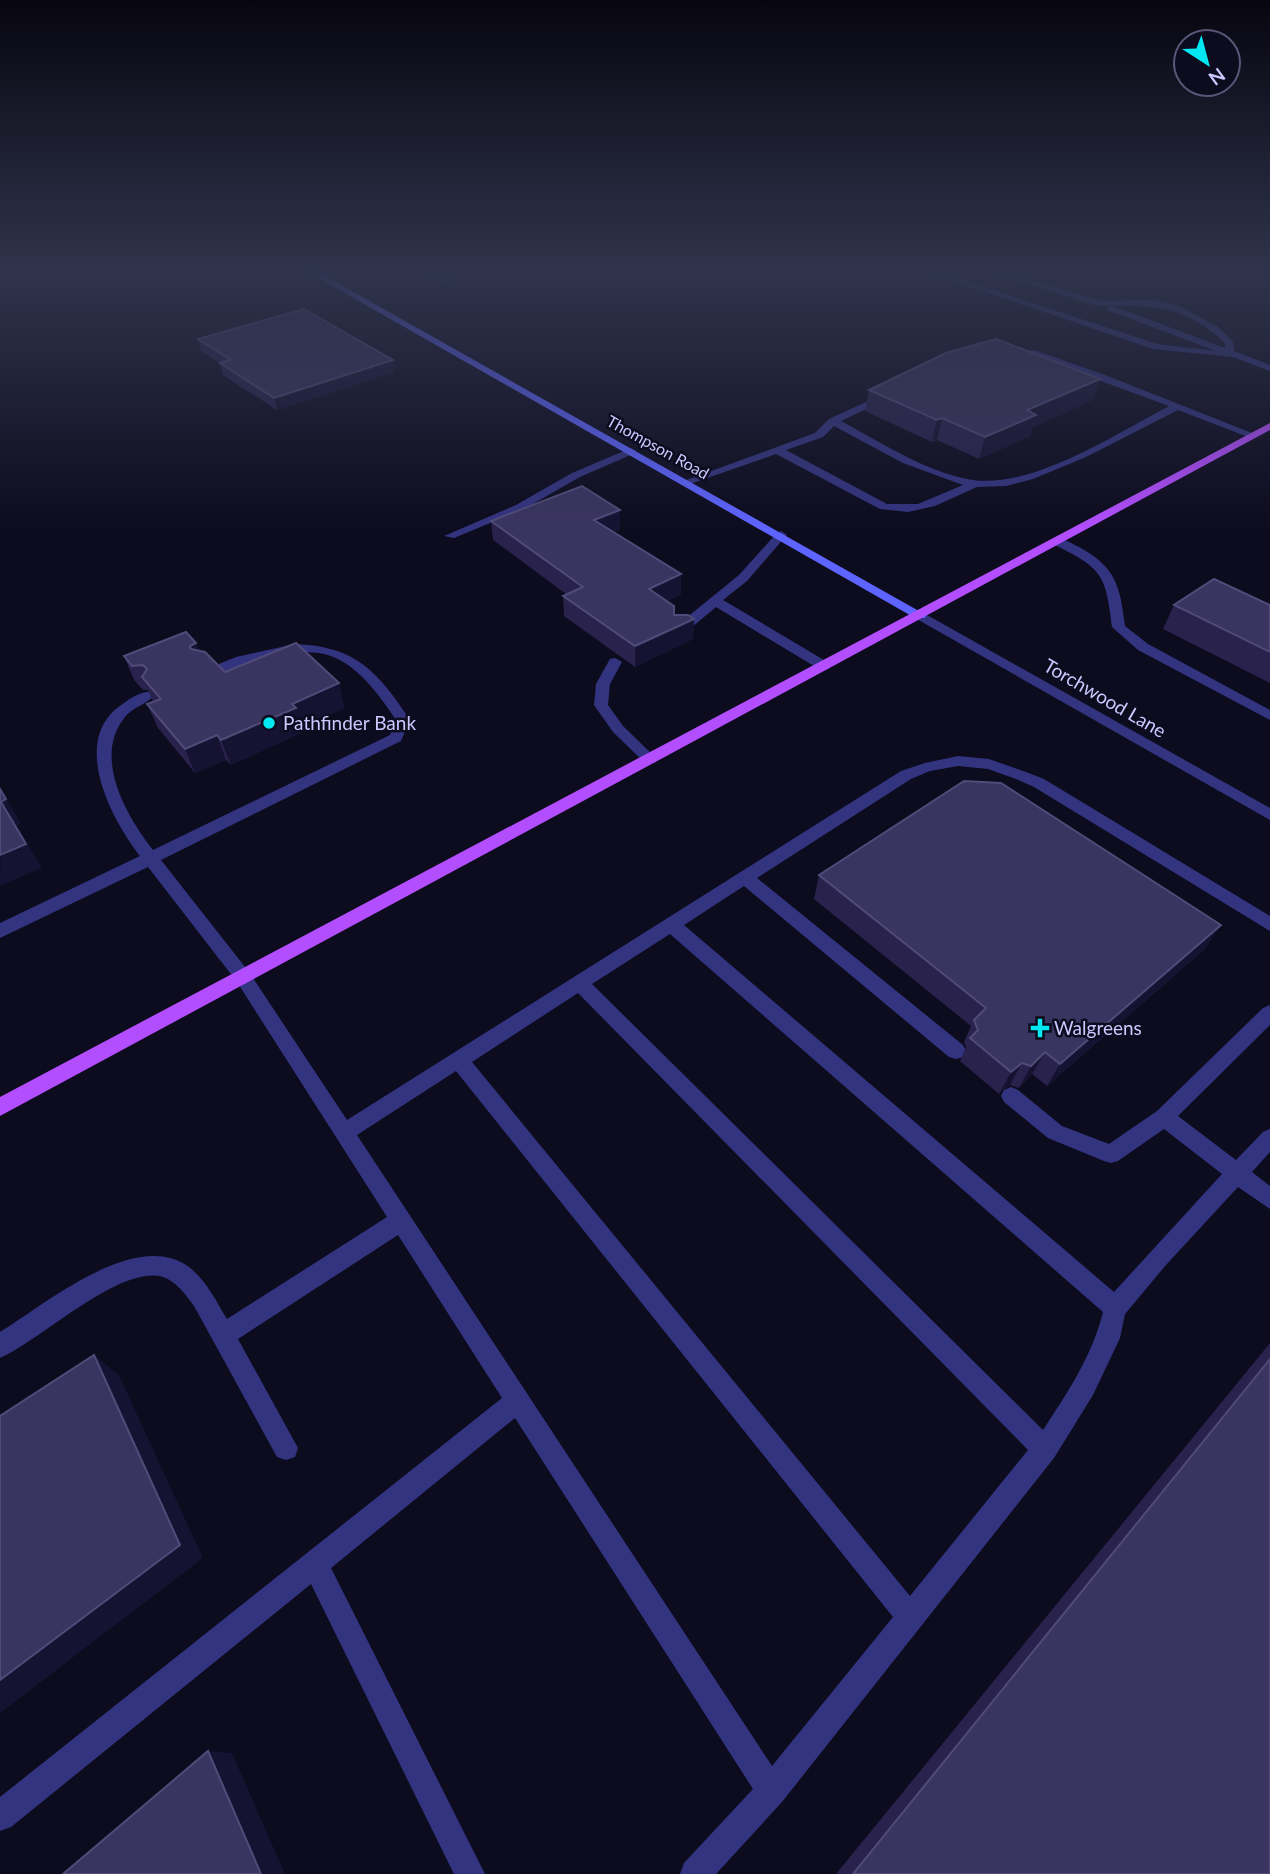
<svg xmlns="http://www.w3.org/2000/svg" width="1270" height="1874" font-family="Lato,sans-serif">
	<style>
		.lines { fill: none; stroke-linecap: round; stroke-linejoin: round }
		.lane { fill: #333480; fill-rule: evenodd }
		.street { fill: #333480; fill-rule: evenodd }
		.secondary { fill: #5e64ff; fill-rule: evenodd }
		.primary { fill: #b34eff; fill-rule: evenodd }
		.wall { fill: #28224d }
		.shaded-wall { fill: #161232 }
		.building { fill: #3a3460; stroke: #504b79; stroke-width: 2 }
		.poi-dot { fill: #00e9f2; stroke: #0d0b1e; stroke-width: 2.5 }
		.labels { text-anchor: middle; stroke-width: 5; stroke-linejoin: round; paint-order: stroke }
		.far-street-label { font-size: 16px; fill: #cbc7ff; stroke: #0d0b1e }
		.street-label { font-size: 19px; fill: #cbc7ff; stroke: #0d0b1e }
		.poi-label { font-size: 19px; fill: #cbc7ff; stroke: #0d0b1e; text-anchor: start }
	</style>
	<rect width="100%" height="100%" fill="#0d0b1e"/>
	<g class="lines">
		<g class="lane">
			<path d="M 915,268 L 927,268 L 1157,344 L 1216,351 L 1107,310 L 1107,306 L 1097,306 L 979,268 L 991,268 L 1101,301 L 1154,300 L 1177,305 L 1218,327 L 1233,342 L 1234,351 L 1270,365 L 1270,371 L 1233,357 L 1153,349 ZM 1113,306 C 1161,305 1188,309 1225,343 L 1225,348 Z"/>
			<path d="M 1012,348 L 1037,351 L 1105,375 L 1257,435 L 1248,437 L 1178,410 L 1086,457 L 1033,479 L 1006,486 L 977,487 L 935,506 L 908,512 L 880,509 L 776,454 L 690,484 L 681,482 L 815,433 L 829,419 L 888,392 L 893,395 L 891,397 L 841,421 C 881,442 922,470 967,479 C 1029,492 1115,434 1169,406 L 1033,356 L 1009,353 L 1007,351 ZM 834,426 L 903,463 L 963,485 L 918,504 L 887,504 L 786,450 L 823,437 Z"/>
			<path d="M 631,448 L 636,451 L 635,453 L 580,477 L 524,509 L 454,538 L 444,536 L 516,505 L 572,473 Z"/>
			<path d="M 781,531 L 787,535 L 785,537 L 747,581 L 723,600 L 829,663 L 829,669 L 819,669 L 716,607 L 685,633 L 675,633 L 675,627 L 739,575 L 777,533 Z"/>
			<path d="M 1053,538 C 1062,537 1071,543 1079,547 C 1116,567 1120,586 1125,626 L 1148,644 L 1270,710 L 1270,720 L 1138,650 L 1112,627 C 1106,573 1101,568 1053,544 Z"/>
			<path d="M 295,644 C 356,646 378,672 410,720 L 401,741 L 161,860 L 249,972 L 347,1120 L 901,771 L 925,763 L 958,756 L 989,759 L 1026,772 L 1044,779 L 1270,916 L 1270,931 L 1034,787 L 1016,779 L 988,769 L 958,766 L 930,771 L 911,779 L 757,878 L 963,1045 L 966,1051 L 963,1057 L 956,1059 L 949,1057 L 744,886 L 684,925 L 1114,1292 L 1222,1174 L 1164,1129 L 1118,1161 L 1111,1163 L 1104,1161 L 1048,1138 L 1004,1102 L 1001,1096 L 1004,1090 L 1011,1087 L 1018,1090 L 1062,1126 L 1109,1144 L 1157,1111 L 1263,1008 L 1270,1005 L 1270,1025 L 1178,1116 L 1236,1160 L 1263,1132 L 1270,1129 L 1270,1152 L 1252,1172 L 1270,1186 L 1270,1209 L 1238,1187 L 1166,1265 L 1125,1314 L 1120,1338 L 1093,1395 L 1054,1458 L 782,1802 L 716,1874 L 680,1874 L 684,1863 L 753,1789 L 515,1418 L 331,1568 L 485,1874 L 454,1874 L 311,1584 L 11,1827 L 0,1831 L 0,1797 L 502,1398 L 398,1235 L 238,1339 L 298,1448 L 295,1457 L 286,1460 L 277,1457 L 194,1306 C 186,1295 176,1281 163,1277 C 120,1264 40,1341 0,1358 L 0,1332 C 46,1304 135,1228 189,1267 C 206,1280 216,1301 227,1319 L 387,1217 L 237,982 L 148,867 L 0,938 L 0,923 L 140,856 C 111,819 68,738 124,703 C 132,697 143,690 153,692 L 155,695 C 147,704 133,707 125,717 C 92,757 127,817 153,850 L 390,735 L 396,720 C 333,624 303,651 209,675 L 202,671 L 236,657 ZM 670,934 L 1103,1312 C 1092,1356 1068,1392 1043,1430 L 592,984 ZM 578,993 L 1028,1450 L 910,1596 L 472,1062 ZM 456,1071 L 893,1617 L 772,1766 L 357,1135 Z"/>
			<path d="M 615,658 L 622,662 L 610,684 L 608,705 L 623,726 L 655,757 L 657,760 L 655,763 L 645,763 L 613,732 L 594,705 L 596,684 L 610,659 Z"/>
		</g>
		<path class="street" d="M 920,611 L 1270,808 L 1270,820 L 915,618 L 915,612 Z"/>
		<path class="secondary" d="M 301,268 L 311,268 L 926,615 L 925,618 L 915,618 Z"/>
		<path class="primary" d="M 1270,423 L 1270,430 L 0,1116 L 0,1097 Z"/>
	</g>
	<g class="wall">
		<path d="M 410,268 L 529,268 L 451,289 Z"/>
		<path d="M 198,339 L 395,372 L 277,410 L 223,375 L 220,363 L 201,351 Z"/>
		<path d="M 869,390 L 1093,400 L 1033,427 L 1030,436 L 979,459 L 937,440 L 932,442 L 865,411 Z"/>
		<path d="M 620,510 L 620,530 L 614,532 L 681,574 L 681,594 L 667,601 L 674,615 L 694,619 L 693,639 L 635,667 L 564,616 L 563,596 L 566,594 L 493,540 L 491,521 Z"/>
		<path d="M 1174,605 L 1270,605 L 1270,683 L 1163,629 Z"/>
		<path d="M 196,643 L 199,651 L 225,672 L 345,708 L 302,727 L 303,732 L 253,755 L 231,765 L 226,760 L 195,773 L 158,728 L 147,704 L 153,702 L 148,690 L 143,690 L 134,680 L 124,656 Z"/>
		<path d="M 819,875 L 1205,949 L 1047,1086 L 1032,1074 L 1019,1088 L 1010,1085 L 999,1094 L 960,1061 L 966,1047 L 964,1042 L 971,1026 L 814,899 Z"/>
		<path d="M 1270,1343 L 1270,1874 L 836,1874 Z"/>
	</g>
	<g class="shaded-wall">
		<path d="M 480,268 L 529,268 L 451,289 L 449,276 Z"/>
		<path d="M 393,360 L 395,372 L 277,410 L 274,398 Z"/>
		<path d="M 1100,379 L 1093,400 L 1033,427 L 1030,436 L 979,459 L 985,437 L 1027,410 Z"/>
		<path d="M 942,418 L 937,440 L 932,442 L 937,420 Z"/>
		<path d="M 620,510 L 620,530 L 595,540 L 594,520 Z"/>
		<path d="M 681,574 L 681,594 L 648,609 L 649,589 Z"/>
		<path d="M 694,619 L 693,639 L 635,667 L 635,646 Z"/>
		<path d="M 196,643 L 205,667 L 200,670 L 190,646 Z"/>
		<path d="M 339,683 L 345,708 L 302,727 L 303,732 L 231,765 L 221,740 L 292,704 Z"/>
		<path d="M 217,735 L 226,760 L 195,773 L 185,749 Z"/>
		<path d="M 0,788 L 21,823 L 17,826 L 42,868 L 0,886 L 1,802 Z"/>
		<path d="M 1221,925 L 1205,949 L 1047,1086 L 1060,1064 Z"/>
		<path d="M 1045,1052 L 1032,1074 L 1019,1088 L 1031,1066 Z"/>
		<path d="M 1022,1063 L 1010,1085 L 999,1094 L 1011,1072 Z"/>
		<path d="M 94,1355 L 119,1375 L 203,1558 L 0,1713 L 0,1680 Z"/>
		<path d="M 208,1751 L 232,1753 L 285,1874 L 261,1874 Z"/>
	</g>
	<g class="building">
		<path d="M 434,268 L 480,268 L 449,276 Z"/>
		<path d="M 304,309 L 393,360 L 274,398 L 220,363 L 231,360 L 198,339 Z"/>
		<path d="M 996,339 L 1100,379 L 1027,410 L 1036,415 L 985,437 L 942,418 L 937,420 L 869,390 L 946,353 Z"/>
		<path d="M 582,486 L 620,510 L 594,520 L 681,574 L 649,589 L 674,606 L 674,615 L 688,615 L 694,619 L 635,646 L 563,596 L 583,587 L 491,521 Z"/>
		<path d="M 1214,579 L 1270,605 L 1270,652 L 1174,605 Z"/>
		<path d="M 186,632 L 196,643 L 190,646 L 191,649 L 205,652 L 225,672 L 296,643 L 339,683 L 292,704 L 296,708 L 244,730 L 221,740 L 217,735 L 185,749 L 147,704 L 161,699 L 142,677 L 147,669 L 143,665 L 132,666 L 124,656 Z"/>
		<path d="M 964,781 L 1001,783 L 1221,925 L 1060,1064 L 1045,1052 L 1031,1066 L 1022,1063 L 1011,1072 L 970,1038 L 978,1030 L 974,1020 L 986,1008 L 819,875 Z"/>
		<path d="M 0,789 L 6,799 L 1,802 L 26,844 L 0,855 Z"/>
		<path d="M 94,1355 L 180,1545 L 0,1680 L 0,1416 Z"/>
		<path d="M 1270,1359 L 1270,1874 L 853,1874 Z"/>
		<path d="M 208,1751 L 261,1874 L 63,1874 Z"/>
	</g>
	<linearGradient id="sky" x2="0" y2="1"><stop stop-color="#070610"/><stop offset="0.51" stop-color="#2f344c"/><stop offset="1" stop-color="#2f344c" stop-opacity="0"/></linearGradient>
	<rect width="1270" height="530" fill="url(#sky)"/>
	<g class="poi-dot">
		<circle cx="269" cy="723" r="7"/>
		<path d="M1036.5 1017.5h7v7h7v7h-7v7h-7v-7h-7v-7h7z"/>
	</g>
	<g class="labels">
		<g class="far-street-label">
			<text transform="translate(658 447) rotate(29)" y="6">Thompson Road</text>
		</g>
		<g class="street-label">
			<text transform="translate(1105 698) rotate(30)" y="7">Torchwood Lane</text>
		</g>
		<g class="poi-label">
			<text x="283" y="730">Pathfinder Bank</text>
			<text x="1054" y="1035">Walgreens</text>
		</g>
	</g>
	<g transform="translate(1207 63) rotate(144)"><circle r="33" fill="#0d0b1e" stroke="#595678" stroke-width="2"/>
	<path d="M0-5L12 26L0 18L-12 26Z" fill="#00e9f2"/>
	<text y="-10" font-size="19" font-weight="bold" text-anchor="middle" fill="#cbc7ff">N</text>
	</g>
</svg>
